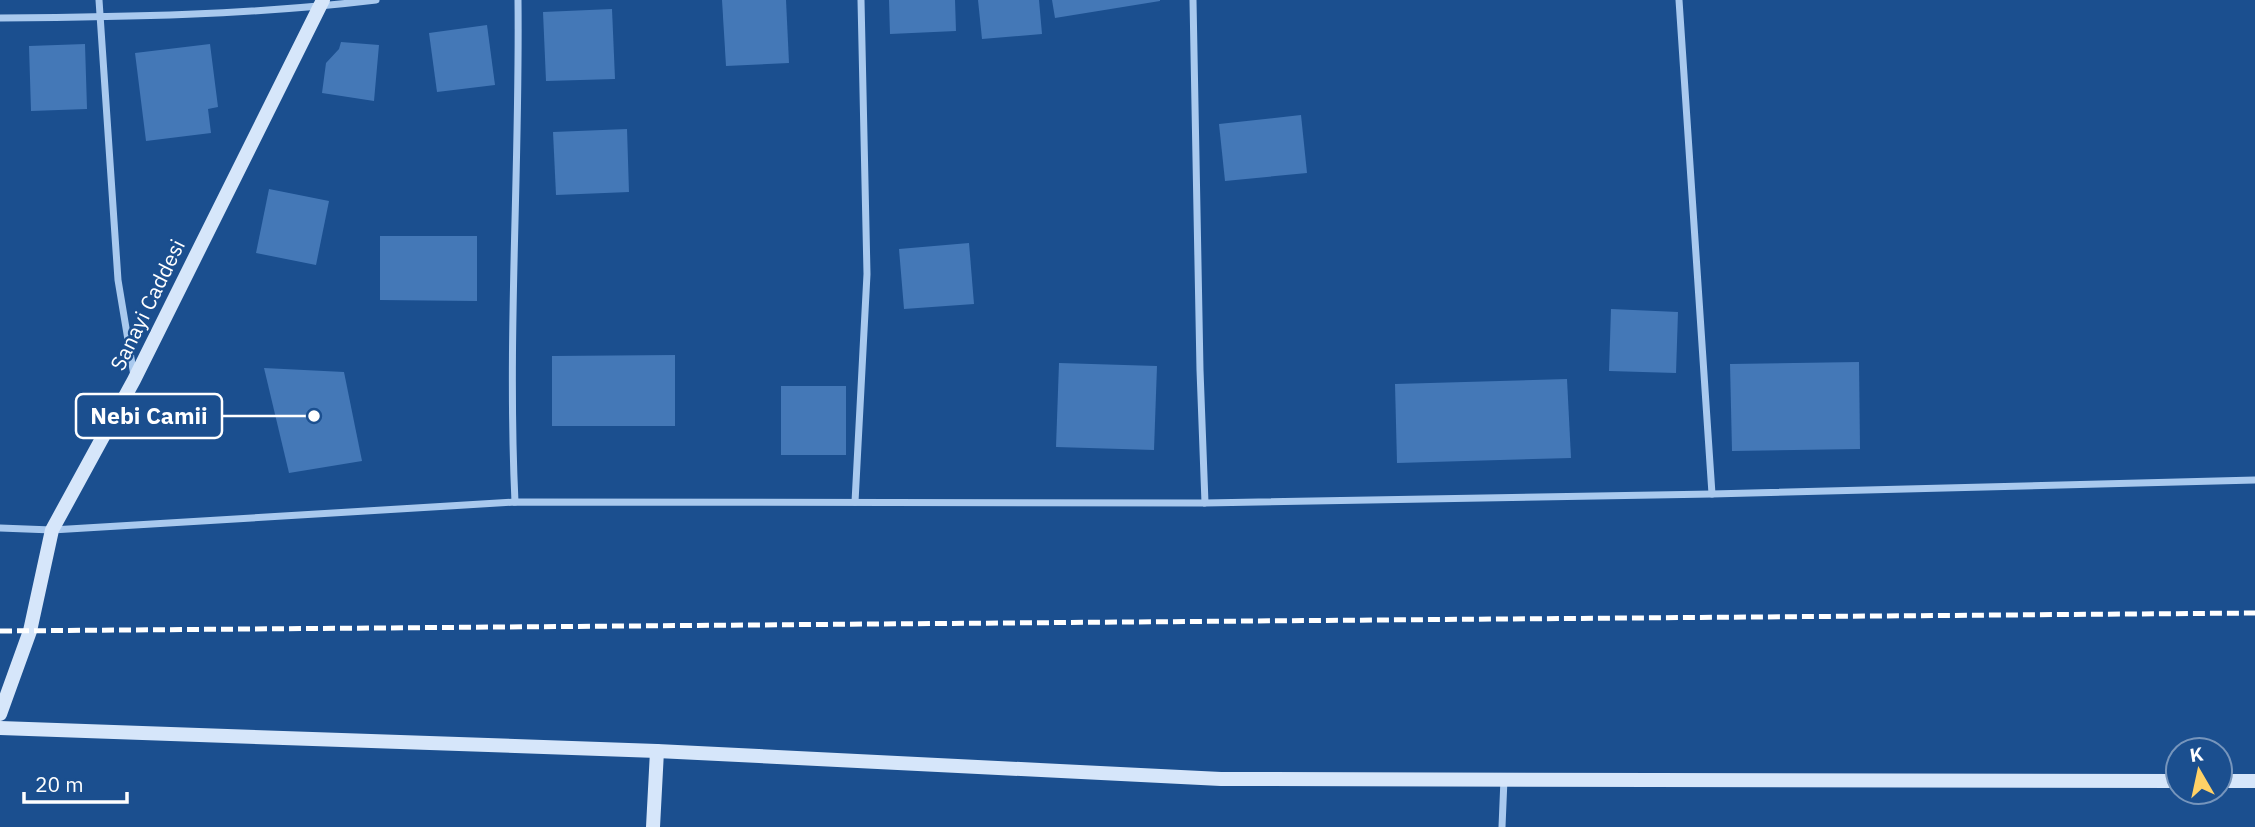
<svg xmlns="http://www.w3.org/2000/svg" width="2255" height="827" font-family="'IBM Plex Sans',sans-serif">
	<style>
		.building { fill: #4478b7 }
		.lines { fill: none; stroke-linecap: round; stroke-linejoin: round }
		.street { stroke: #a9c9ee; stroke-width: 7 }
		.secondary { stroke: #d6e6fa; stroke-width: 14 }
		.rail { stroke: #fff; stroke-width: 5; stroke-dasharray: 12 5; stroke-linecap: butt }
		.labels { text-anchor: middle; stroke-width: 5; stroke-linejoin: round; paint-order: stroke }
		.street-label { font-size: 21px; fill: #fff; stroke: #1b4f8f }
		.leader { fill: none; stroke: #fff; stroke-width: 2.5 }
		.callout-dot { fill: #fff; stroke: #1b4f8f; stroke-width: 2.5 }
		.callout { fill: #1b4f8f; stroke: #fff; stroke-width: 2.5 }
		.callout-label { font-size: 23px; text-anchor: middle; font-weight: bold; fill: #fff }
	</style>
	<rect width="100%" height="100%" fill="#1b4f8f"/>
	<g class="building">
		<path d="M 722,0 L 786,0 L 789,63 L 726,66 Z"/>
		<path d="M 889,0 L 955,0 L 956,31 L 890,34 Z"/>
		<path d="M 978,0 L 1039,0 L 1042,34 L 982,39 Z"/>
		<path d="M 1052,0 L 1160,0 L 1160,1 L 1055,18 Z"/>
		<path d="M 612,9 L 615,79 L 546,81 L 543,12 Z"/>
		<path d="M 487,25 L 495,85 L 437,92 L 429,33 Z"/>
		<path d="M 341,42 L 379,45 L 374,101 L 322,93 L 326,63 L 339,49 Z"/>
		<path d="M 85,44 L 87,109 L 31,111 L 29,46 Z"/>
		<path d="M 210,44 L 218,107 L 208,109 L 211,133 L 146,141 L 135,53 Z"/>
		<path d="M 1301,115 L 1307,173 L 1225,181 L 1219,124 Z"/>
		<path d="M 627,129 L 629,192 L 556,195 L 553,132 Z"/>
		<path d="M 269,189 L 329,201 L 316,265 L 256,253 Z"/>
		<path d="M 380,236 L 477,236 L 477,301 L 380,300 Z"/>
		<path d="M 969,243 L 974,304 L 904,309 L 899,249 Z"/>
		<path d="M 1611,309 L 1678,312 L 1676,373 L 1609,371 Z"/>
		<path d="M 675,355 L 675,426 L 552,426 L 552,356 Z"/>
		<path d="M 1859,362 L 1860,449 L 1732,451 L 1730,364 Z"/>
		<path d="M 1059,363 L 1157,366 L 1154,450 L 1056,447 Z"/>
		<path d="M 264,368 L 344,372 L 362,461 L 289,473 Z"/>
		<path d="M 1567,379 L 1571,458 L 1397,463 L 1395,384 Z"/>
		<rect x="781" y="386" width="65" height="69"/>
	</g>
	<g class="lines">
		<g class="street">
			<path d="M 99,0 L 118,280 L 134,376"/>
			<path d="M 1193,0 L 1200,370 L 1205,503"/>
			<path d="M 1679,0 L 1712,494"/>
			<path d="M 0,18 C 125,17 252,15 376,0"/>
			<path d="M 515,502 C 507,335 520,167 518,0"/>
			<path d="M 855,502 L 867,274 L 861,0"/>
			<path d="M 0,528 L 52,530 L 515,502 L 1205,503 L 1712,494 L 2255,480"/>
			<path d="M 1502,827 L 1504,779"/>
		</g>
		<g class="secondary">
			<path d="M 0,714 L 30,631 L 52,530 L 134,380 L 323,0"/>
			<path d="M 0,728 L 657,751 L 1221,779 L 2178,781"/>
			<path d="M 2220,781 L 2255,781"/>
			<path d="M 653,827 L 657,751"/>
		</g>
		<path class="rail" d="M 0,631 L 2255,613"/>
	</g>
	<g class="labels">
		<g class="street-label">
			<text transform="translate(148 305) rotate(-64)" y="7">Sanayi Caddesi</text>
		</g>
	</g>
	<path class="leader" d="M314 416L222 416"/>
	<circle class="callout-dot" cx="314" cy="416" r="7"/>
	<rect class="callout" x="76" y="394" width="146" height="44" rx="7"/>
	<g class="callout-label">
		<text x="149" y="424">Nebi Camii</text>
	</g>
	<g transform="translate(2199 771) rotate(351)"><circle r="33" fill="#1b4f8f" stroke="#7695bc" stroke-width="2"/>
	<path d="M0-5L12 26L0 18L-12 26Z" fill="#ffd166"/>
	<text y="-10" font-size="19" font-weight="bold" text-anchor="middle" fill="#ffffff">K</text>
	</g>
	<path d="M24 792v10h103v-10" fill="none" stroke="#ffffff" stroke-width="3.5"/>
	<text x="35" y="792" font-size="21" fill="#ffffff" stroke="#1b4f8f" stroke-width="5" paint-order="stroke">20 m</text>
</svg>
